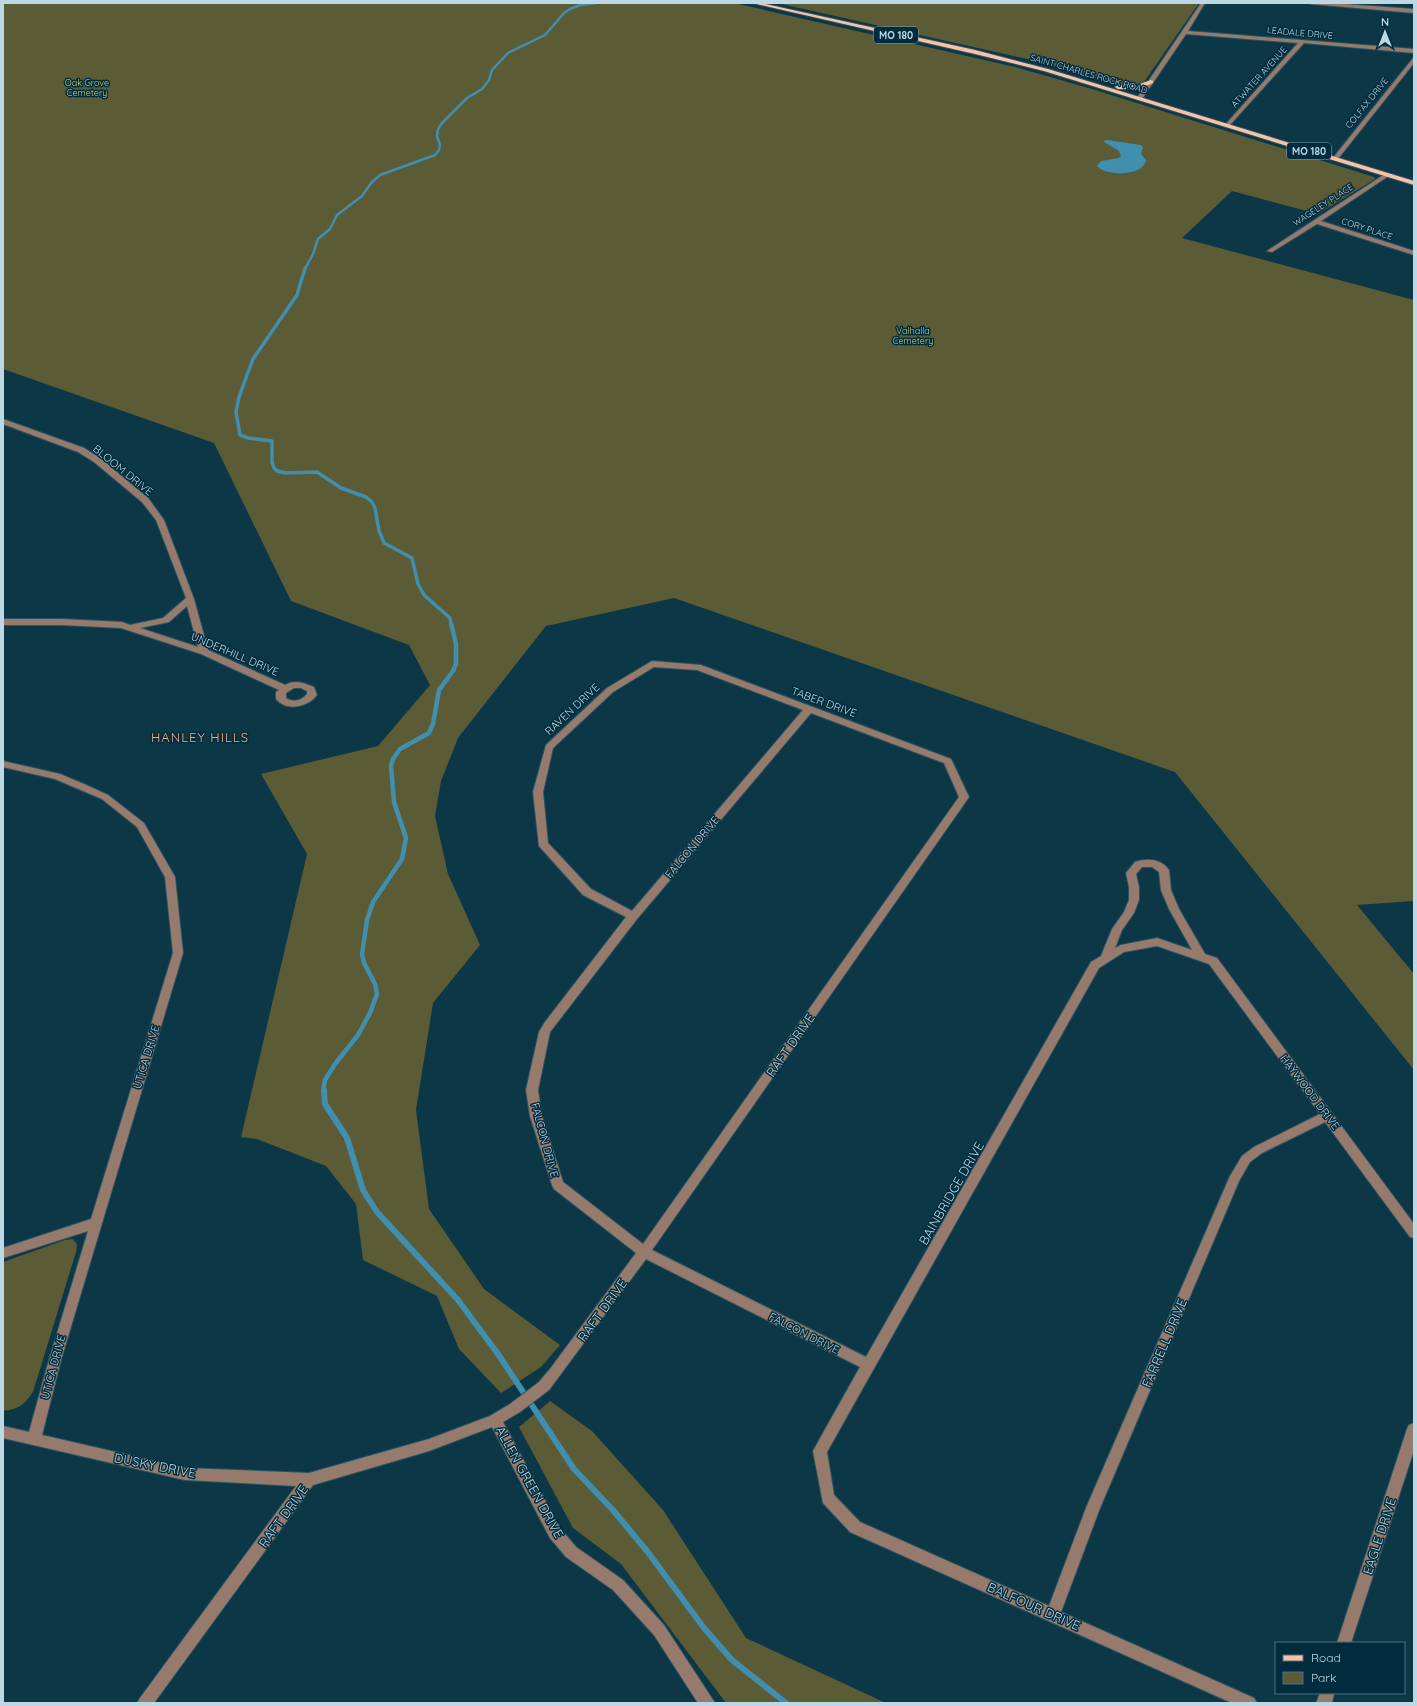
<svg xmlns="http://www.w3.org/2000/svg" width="1417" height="1706" font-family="Quicksand,sans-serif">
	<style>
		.green { fill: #5b5b36 }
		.water { fill: #418faf }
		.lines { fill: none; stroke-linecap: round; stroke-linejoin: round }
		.stream-far3 { stroke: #418faf; stroke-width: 2.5 }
		.stream-far2 { stroke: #418faf; stroke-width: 3.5 }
		.stream-far1 { stroke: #418faf; stroke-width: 4.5 }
		.stream { stroke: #418faf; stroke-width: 6 }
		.minor-casing { stroke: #2b5463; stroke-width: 2 }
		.major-casing { stroke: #2b5463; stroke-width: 2 }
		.minor { fill: #967a6c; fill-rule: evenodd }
		.major { fill: #fac1a4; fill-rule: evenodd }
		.labels { text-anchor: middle; stroke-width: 3; stroke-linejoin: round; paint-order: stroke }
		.far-street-label { font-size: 9px; fill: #bdd8e5; stroke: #002c3d }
		.far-park-label { font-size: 9px; fill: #d0cf6f; stroke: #002c3d }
		.shield { fill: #002c3d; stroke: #84a4b3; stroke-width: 1 }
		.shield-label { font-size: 10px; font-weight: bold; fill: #bdd8e5 }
		.street-label { font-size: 11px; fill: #bdd8e5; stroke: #002c3d }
		.quarter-label { font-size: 13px; letter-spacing: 1px; fill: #f4ab85; stroke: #002c3d }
		.near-street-label { font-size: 13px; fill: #bdd8e5; stroke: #002c3d }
	</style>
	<rect width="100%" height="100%" fill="#0b3747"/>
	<g class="green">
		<path d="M 3,3 L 734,3 L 1015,67 L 1092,89 L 1374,177 L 1375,179 L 1318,214 L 1232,191 L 1182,238 L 1414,300 L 1414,901 L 1357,905 L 1414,974 L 1414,1070 L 1175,772 L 674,598 L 546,626 L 458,738 L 441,781 L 435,816 L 448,874 L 480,945 L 433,1003 L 416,1110 L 429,1209 L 484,1289 L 560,1345 L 541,1367 L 501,1393 L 459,1349 L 437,1296 L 363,1260 L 356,1204 L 326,1166 L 257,1139 L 241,1137 L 307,854 L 261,774 L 378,746 L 430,685 L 409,645 L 291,601 L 214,443 L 3,369 Z"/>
		<path d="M 777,3 L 1199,3 L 1144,82 L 1136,86 L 1120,86 L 1049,64 Z"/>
		<path d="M 73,1239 L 77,1244 L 76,1252 L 33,1392 C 24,1405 19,1409 3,1411 L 3,1262 L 65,1240 Z"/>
		<path d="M 550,1401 L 592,1431 L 663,1510 L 746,1638 L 886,1703 L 726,1703 L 621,1564 L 573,1528 L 519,1427 Z"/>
	</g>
	<path class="water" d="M 1107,140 L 1141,145 L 1143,147 L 1141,154 L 1146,160 C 1144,176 1107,177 1097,166 L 1101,161 L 1119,158 L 1121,156 L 1119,151 L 1104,142 L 1104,141 Z"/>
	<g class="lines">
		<path class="stream-far3" d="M 305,269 L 313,254 L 318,239 L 330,229 L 337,215 L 362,196 L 371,183 L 380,175 L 435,155 L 439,150 L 440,145 L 437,136 L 438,129 L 442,123 L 467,98 L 482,89 L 489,80 L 492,70 L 508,53 L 545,35 L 564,13 L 570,9 L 580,5 L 596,3"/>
		<path class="stream-far2" d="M 305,268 L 297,295 L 253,359 L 239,397 L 236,412 L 240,435 L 248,438 L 272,441 L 272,462 L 274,468 L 277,471 L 286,473 L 317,472 L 341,488 L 366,497 L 372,502 L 375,508 L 379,531 L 384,543 L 412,558 L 418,584 L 424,595 L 450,618 L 451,624"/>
		<path class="stream-far1" d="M 323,1091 L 325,1080 L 335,1064 L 358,1035 L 370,1013 L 377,994 L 375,984 L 364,963 L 362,954 L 367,920 L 373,902 L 402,859 L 406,838 L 394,802 L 391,766 L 393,759 L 400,749 L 429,733 L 433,724 L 439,690 L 453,671 L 456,664 L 456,644 L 451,623"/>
		<path class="stream" d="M 324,1090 L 325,1104 L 347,1138 L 363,1190 L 377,1212 L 458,1300 L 498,1354 L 574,1469 L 612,1509 L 647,1551 L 704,1628 L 732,1660 L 786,1703"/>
		<g class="minor-casing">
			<g id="minor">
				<path d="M 1201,3 L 1205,3 L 1188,31 L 1414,49 L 1414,53 L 1304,43 L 1228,127 L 1226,126 L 1226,124 L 1298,43 L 1186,34 L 1142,99 L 1138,99 L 1137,98 Z"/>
				<path d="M 1309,3 L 1330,3 L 1414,9 L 1414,13 L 1311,4 Z"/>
				<path d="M 1414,57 L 1414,63 L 1337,160 L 1333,160 L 1333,158 Z"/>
				<path d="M 1385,174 L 1390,175 L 1321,221 L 1414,251 L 1414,255 L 1317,224 L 1272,252 L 1267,251 Z"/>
				<path d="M 3,419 L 84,448 L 100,458 L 148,498 L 164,520 L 194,599 L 208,650 L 285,685 C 295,679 304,683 314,687 L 317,695 C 308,707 287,712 276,699 L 276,692 L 279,690 L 201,654 L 121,628 L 62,625 L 3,625 L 3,619 L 62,619 L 122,622 L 130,625 L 163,618 L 186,598 L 156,520 L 142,502 L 94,462 L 78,452 L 3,424 ZM 187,606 L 198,647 L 140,628 L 169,622 ZM 294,688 L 301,688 L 307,691 L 307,694 C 301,701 294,703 286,698 L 286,693 Z"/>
				<path d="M 652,661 L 701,665 L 951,759 L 969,797 L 652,1250 L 866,1357 L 1091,962 L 1101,956 L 1112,929 L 1124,912 L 1129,900 L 1129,887 L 1126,873 L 1135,862 C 1148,858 1161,859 1169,870 L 1171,890 L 1179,909 L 1205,954 L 1217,958 L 1414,1224 L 1414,1238 L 1410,1237 L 1325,1122 L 1262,1153 L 1250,1162 L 1239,1181 L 1100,1508 L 1061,1612 L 1254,1698 L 1257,1703 L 1232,1703 L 850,1532 L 823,1503 L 813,1451 L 860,1367 L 646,1259 L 549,1390 L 520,1412 L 503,1422 L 560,1528 L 576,1547 L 623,1580 L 664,1625 L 715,1703 L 698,1703 L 654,1635 L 613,1590 L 566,1557 L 550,1538 L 492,1427 L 429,1451 L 313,1485 L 154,1703 L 137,1703 L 140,1698 L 296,1486 L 185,1480 L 3,1438 L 3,1426 L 29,1432 L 49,1360 L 88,1231 L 3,1258 L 3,1248 L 91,1219 L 173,953 L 165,877 L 137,827 L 102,799 L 55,779 L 3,767 L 3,761 L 60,774 L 84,784 L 108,795 L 144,823 L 175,877 L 183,953 L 61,1360 L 42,1435 L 185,1468 L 309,1473 L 429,1439 L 490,1416 L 510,1404 L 539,1382 L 550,1369 L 636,1253 L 554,1189 L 552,1185 L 530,1116 L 526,1090 L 539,1032 L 545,1022 L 626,917 L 583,895 L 539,846 L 533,792 L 546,745 L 607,688 ZM 654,667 L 697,670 L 803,710 L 632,911 L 591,889 L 548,843 L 543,792 L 553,748 L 613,692 ZM 811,713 L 944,763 L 959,797 L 643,1244 L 563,1182 L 542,1116 L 538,1090 L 550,1032 L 637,919 ZM 1142,867 L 1152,867 L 1159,872 L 1161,890 L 1169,909 L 1192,950 L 1157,938 L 1121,945 L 1115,948 L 1122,930 L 1134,913 L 1139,900 L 1139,887 L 1136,874 ZM 1157,946 L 1209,964 L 1320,1114 L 1254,1147 L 1242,1156 L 1230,1176 L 1086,1508 L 1049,1606 L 860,1522 L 834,1495 L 827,1452 L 1099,968 L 1124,952 Z"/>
				<path d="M 1414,1423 L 1414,1450 L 1351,1643 L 1337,1643 L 1407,1429 L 1409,1425 Z"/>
				<path d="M 1320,1693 L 1334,1693 L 1332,1703 L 1316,1703 Z"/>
			</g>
		</g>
		<g class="major-casing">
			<g id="major">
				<path d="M 752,3 L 761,3 L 975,50 L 1048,69 L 1414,181 L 1414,185 L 1044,71 L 975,54 Z"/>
				<path d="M 1151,80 L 1153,81 L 1153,83 L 1138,89 L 1118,89 L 1115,87 L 1118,85 L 1137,85 Z"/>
			</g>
		</g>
		<use href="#minor" class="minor"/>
		<use href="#major" class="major"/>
	</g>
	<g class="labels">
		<g class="far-street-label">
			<text transform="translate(1300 33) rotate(5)" y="3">LEADALE DRIVE</text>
			<text transform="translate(1089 74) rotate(16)" y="3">SAINT CHARLES ROCK ROAD</text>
			<text transform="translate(1259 77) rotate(-48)" y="3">ATWATER AVENUE</text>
			<text transform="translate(1367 103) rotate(-51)" y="3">COLFAX DRIVE</text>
			<text transform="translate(1323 205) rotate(-33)" y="3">WAGELEY PLACE</text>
			<text transform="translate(1367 229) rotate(18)" y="3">CORY PLACE</text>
		</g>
		<g class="far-park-label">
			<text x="87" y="86">Oak Grove<tspan x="87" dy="10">Cemetery</tspan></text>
			<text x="913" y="334">Valhalla<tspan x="913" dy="10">Cemetery</tspan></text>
		</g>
		<g class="shield">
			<rect x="874" y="27" width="44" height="16" rx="3"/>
			<rect x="1287" y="143" width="44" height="16" rx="3"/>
		</g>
		<g class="shield-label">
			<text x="896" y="39">MO 180</text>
			<text x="1309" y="155">MO 180</text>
		</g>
		<g class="street-label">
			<text transform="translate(123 470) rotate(39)" y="4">BLOOM DRIVE</text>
			<text transform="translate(235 654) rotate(23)" y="4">UNDERHILL DRIVE</text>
			<text transform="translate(824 702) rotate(20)" y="4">TABER DRIVE</text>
			<text transform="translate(572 709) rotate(-43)" y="4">RAVEN DRIVE</text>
			<text transform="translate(692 847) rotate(-50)" y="4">FALCON DRIVE</text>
			<text transform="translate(146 1057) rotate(-73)" y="4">UTICA DRIVE</text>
			<text transform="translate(1310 1092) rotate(53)" y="4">HAYWOOD DRIVE</text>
			<text transform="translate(545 1140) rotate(75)" y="4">FALCON DRIVE</text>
			<text transform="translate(804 1333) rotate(27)" y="4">FALCON DRIVE</text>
			<text transform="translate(53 1367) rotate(-75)" y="4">UTICA DRIVE</text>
		</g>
		<g class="quarter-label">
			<text x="200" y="742">HANLEY HILLS</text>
		</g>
		<g class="near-street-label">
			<text transform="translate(790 1045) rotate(-55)" y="5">RAFT DRIVE</text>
			<text transform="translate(951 1193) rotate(-60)" y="5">BAINBRIDGE DRIVE</text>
			<text transform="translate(602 1310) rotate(-54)" y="5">RAFT DRIVE</text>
			<text transform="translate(1164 1343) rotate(-67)" y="5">FARRELL DRIVE</text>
			<text transform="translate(155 1465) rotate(11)" y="5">DUSKY DRIVE</text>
			<text transform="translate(530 1482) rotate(61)" y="5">ALLEN GREEN DRIVE</text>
			<text transform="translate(283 1516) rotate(-54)" y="5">RAFT DRIVE</text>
			<text transform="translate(1379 1536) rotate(-72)" y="5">EAGLE DRIVE</text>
			<text transform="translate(1034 1606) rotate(24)" y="5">BALFOUR DRIVE</text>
		</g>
	</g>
	<rect width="1417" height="1706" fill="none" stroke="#bdd8e5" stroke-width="8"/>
	<rect x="1275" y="1642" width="130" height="52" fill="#002c3d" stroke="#4c7180"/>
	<rect x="1283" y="1655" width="20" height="6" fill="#fac1a4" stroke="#4c7180"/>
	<text x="1311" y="1662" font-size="12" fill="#bdd8e5">Road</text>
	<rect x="1283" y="1672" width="20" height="12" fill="#5b5b36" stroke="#4c7180"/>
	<text x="1311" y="1682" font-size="12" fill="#bdd8e5">Park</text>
	<g transform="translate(1385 32)" stroke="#002c3d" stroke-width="3" paint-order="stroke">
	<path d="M0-3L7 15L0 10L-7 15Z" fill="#bdd8e5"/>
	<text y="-6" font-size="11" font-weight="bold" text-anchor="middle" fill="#bdd8e5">N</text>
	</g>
</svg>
